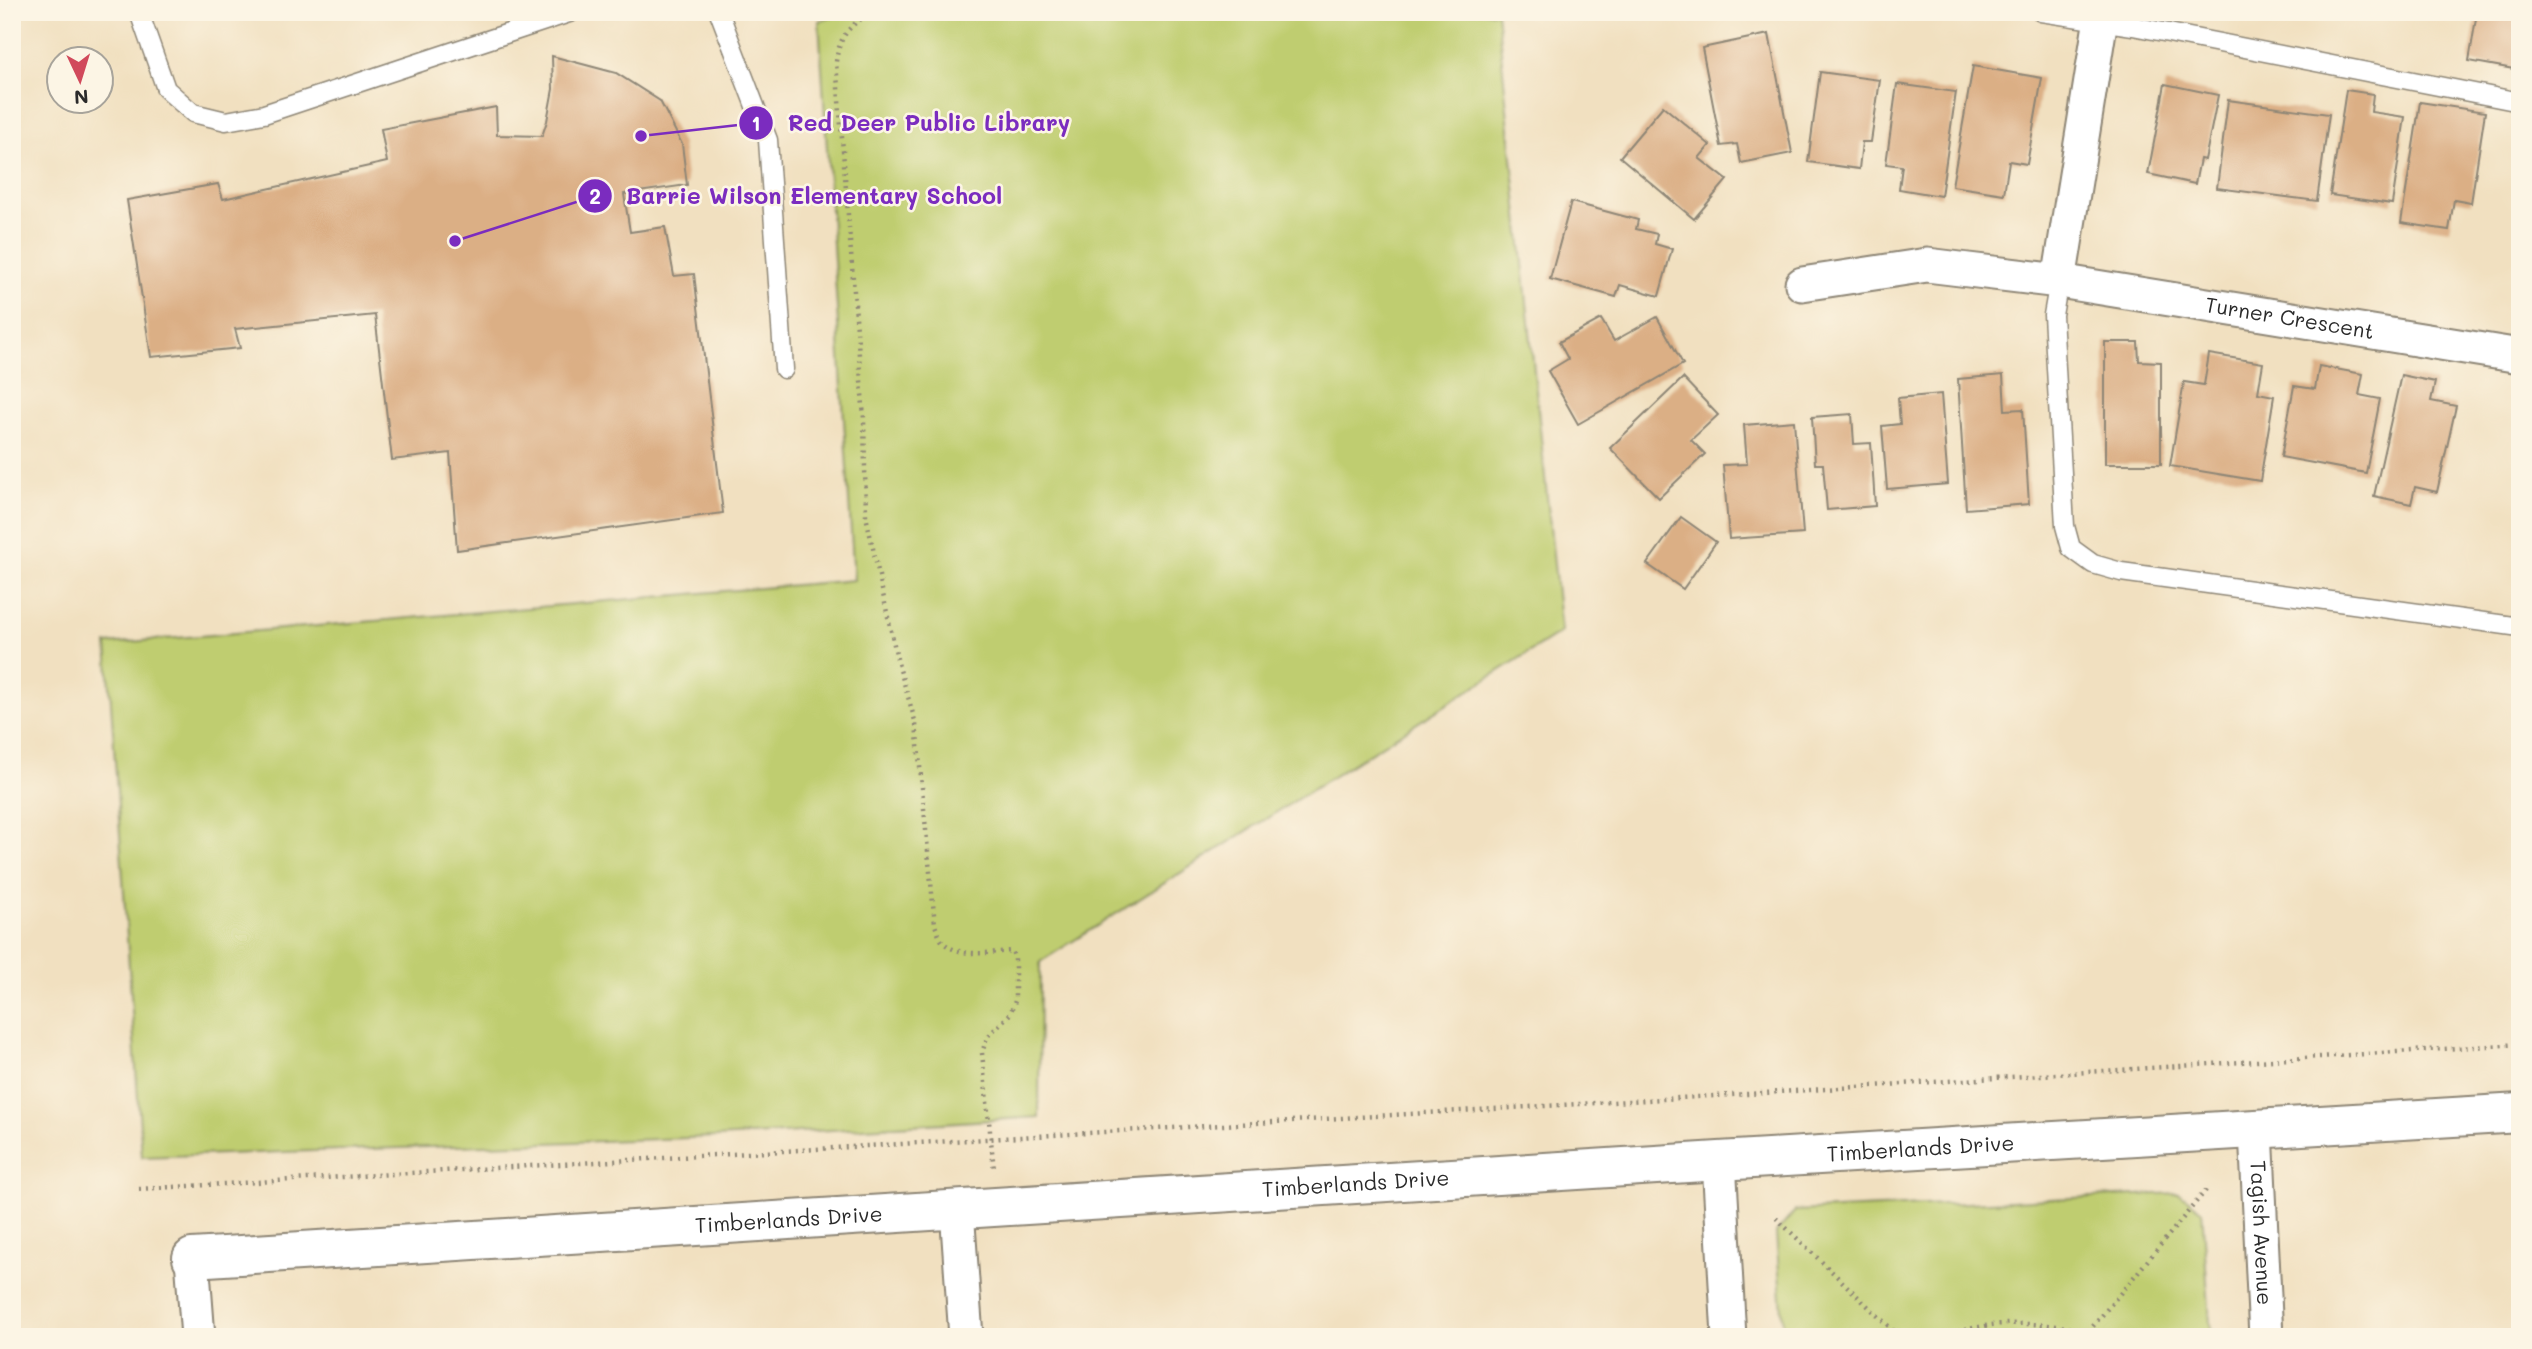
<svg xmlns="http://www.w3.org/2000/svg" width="2532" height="1349" font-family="Mali,sans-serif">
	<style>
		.green { fill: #bfcd6f; stroke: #757c4d; stroke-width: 2 }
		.building { fill: #dbaf85 }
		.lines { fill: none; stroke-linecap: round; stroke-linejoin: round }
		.service-casing { stroke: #8e8676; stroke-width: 21 }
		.minor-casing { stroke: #8e8676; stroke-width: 37 }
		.tertiary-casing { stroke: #8e8676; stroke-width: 42 }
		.path { stroke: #8e8676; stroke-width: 4.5; stroke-dasharray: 2 5; stroke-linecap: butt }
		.service { stroke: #fff; stroke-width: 18 }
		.minor { stroke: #fff; stroke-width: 33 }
		.tertiary { stroke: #fff; stroke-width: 38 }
		.labels { text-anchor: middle; stroke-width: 5; stroke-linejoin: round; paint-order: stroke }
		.street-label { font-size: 21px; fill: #2b2b2b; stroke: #fcf5e5 }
		.leader { fill: none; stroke: #7b2cbf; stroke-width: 2.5 }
		.callout-dot { fill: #7b2cbf; stroke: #fcf5e5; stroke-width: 2.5 }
		.mark-label { font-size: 21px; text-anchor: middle; font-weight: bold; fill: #fff }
		.callout-label { font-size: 23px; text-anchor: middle; font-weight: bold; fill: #7b2cbf; stroke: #fcf5e5; stroke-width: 5; stroke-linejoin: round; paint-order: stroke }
	</style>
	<rect width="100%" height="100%" fill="#fcf5e5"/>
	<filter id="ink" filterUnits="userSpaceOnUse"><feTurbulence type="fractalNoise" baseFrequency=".0143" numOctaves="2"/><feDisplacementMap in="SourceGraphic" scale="14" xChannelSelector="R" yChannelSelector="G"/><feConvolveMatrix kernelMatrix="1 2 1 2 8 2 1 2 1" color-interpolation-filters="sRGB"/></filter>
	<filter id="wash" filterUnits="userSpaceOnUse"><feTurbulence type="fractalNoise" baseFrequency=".00686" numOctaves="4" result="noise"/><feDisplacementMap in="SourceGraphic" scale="28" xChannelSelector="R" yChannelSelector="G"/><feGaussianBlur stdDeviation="1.57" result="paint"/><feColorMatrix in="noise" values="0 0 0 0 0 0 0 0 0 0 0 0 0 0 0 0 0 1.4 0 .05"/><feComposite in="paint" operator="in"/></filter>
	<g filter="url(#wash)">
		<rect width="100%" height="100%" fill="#f1e0c0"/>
		<g class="green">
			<path d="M 842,12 L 1497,12 L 1561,632 L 1040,962 L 1039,1117 L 717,1137 L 142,1157 L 107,644 L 854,580 L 819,21 Z"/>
			<path d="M 2179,1193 L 2202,1210 L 2211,1337 L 1784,1337 L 1776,1233 L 1795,1211 Z"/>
		</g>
		<g id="blocks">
			<g class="building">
				<path d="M 2477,12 L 2520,17 L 2520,35 L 2514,69 L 2469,61 Z"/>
				<path d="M 1769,34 L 1792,153 L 1741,163 L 1737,144 L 1721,146 L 1702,48 Z"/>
				<path d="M 552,56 L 616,73 L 660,101 L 682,144 L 687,185 L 624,194 L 630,232 L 665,227 L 674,276 L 694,274 L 723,513 L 457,550 L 450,453 L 392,460 L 375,315 L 235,329 L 240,348 L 151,357 L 127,200 L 218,184 L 223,199 L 387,162 L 381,129 L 496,107 L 497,135 L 542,136 L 547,121 L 553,89 Z"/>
				<path d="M 1973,66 L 2042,78 L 2027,164 L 2009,161 L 2004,194 L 1952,186 Z"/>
				<path d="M 1820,72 L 1880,80 L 1871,142 L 1862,142 L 1859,169 L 1808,162 Z"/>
				<path d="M 1897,84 L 1956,92 L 1941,196 L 1899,189 L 1902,166 L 1886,164 Z"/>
				<path d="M 2165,84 L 2218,95 L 2205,160 L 2200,159 L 2195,184 L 2148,174 Z"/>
				<path d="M 2346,90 L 2373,94 L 2371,112 L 2405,117 L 2392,204 L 2330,195 Z"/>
				<path d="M 2228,100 L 2329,114 L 2317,201 L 2217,188 Z"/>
				<path d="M 2420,102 L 2485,112 L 2471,203 L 2454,200 L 2449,230 L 2401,223 Z"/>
				<path d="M 1663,106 L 1710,145 L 1699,158 L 1727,180 L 1694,219 L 1620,157 Z"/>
				<path d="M 1571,202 L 1638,220 L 1636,229 L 1657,234 L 1655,244 L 1672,249 L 1659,296 L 1620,285 L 1616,297 L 1550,279 Z"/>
				<path d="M 1657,317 L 1683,364 L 1578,424 L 1548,371 L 1568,359 L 1559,342 L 1601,319 L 1614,341 Z"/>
				<path d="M 2105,342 L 2138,342 L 2139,361 L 2161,362 L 2161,464 L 2105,464 Z"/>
				<path d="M 2209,354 L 2263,363 L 2258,393 L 2274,396 L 2260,481 L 2170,466 L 2184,382 L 2204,385 Z"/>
				<path d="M 2319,366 L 2363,374 L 2359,395 L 2380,399 L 2366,473 L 2281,457 L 2294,386 L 2315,389 Z"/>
				<path d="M 2003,375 L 2005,410 L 2023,409 L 2029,504 L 1966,509 L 1958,379 Z"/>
				<path d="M 2401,375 L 2435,382 L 2431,401 L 2456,406 L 2437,492 L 2415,487 L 2411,504 L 2374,496 Z"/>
				<path d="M 1683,378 L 1718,415 L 1691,440 L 1705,454 L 1659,498 L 1610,448 Z"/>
				<path d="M 1941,394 L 1948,484 L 1887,489 L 1882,426 L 1900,424 L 1898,398 Z"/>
				<path d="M 1852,414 L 1854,444 L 1871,443 L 1875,506 L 1827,510 L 1823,464 L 1815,464 L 1812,417 Z"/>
				<path d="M 1794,421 L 1803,534 L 1729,539 L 1723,465 L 1747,464 L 1744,425 Z"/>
				<path d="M 1681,517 L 1716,542 L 1683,589 L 1647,564 Z"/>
			</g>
		</g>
	</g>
	<g filter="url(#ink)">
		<use href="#blocks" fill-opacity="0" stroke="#8e8676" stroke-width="2"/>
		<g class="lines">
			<g class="service-casing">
				<g id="service">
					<path d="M 139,12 L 166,89 L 193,113 L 226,121 L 264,114 L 572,12"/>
					<path d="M 719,12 L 768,140 L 784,369"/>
					<path d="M 2041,12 L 2133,26 L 2520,102"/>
					<path d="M 2059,281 L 2053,315 L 2065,526 L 2071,548 L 2093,564 L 2121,572 L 2520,627"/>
				</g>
			</g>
			<g class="minor-casing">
				<g id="minor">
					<path id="s1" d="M 2102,12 L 2059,281 L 2520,356"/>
					<path d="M 1802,284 L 1927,265 L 2059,281"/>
					<path id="s2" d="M 2256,1130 L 2266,1337"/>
					<path d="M 1719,1161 L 1729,1337"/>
					<path d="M 957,1210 L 966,1337"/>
					<path d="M 192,1258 L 198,1337"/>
				</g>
			</g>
			<g class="tertiary-casing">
				<g id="tertiary">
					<path id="s3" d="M 192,1258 L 1719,1161 L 2520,1113"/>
				</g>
			</g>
			<g class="path">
				<path d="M 873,12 C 850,24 839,36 836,62 L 864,419 L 866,516 L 898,663 L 916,724 L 935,925 C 937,930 939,937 942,941 C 958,959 991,952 1012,951 L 1015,959 L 1015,1001 L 1010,1014 L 987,1037 L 982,1053 L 994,1170"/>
				<path d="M 139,1189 L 1748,1094 L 2520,1044"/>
				<path d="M 1776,1218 L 1900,1337"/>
				<path d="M 1930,1337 C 1950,1333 1971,1328 1991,1325 C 2017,1322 2078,1324 2100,1337"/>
				<path d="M 2084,1337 L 2207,1189"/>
			</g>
			<use href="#service" class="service"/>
			<use href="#minor" class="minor"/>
			<use href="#tertiary" class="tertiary"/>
		</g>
	</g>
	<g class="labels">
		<g class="street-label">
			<text dy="7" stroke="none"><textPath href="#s1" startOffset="506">Turner Crescent</textPath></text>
			<text dy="7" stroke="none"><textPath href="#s3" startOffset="1732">Timberlands Drive</textPath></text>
			<text dy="7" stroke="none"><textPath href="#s3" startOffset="1166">Timberlands Drive</textPath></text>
			<text dy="7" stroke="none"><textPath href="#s3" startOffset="598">Timberlands Drive</textPath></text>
			<text dy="7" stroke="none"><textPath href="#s2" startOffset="103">Tagish Avenue</textPath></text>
		</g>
	</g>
	<path class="leader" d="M641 136L756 123M455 241L595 196"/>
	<g class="callout-dot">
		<circle cx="641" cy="136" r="7"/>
		<circle cx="455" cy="241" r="7"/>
		<circle cx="756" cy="123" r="18"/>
		<circle cx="595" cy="196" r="18"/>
	</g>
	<g class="mark-label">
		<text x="756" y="131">1</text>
		<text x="595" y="204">2</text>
	</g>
	<g class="callout-label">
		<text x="929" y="131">Red Deer Public Library</text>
		<text x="814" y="204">Barrie Wilson Elementary School</text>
	</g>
	<rect width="2532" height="1349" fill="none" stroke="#fcf5e5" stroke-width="42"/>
	<g transform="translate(80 80) rotate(176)"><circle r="33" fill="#fcf5e5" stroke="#a8a49b" stroke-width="2"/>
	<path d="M0-5L12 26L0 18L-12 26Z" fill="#d1495b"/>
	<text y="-10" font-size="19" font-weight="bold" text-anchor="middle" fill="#2b2b2b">N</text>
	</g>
</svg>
